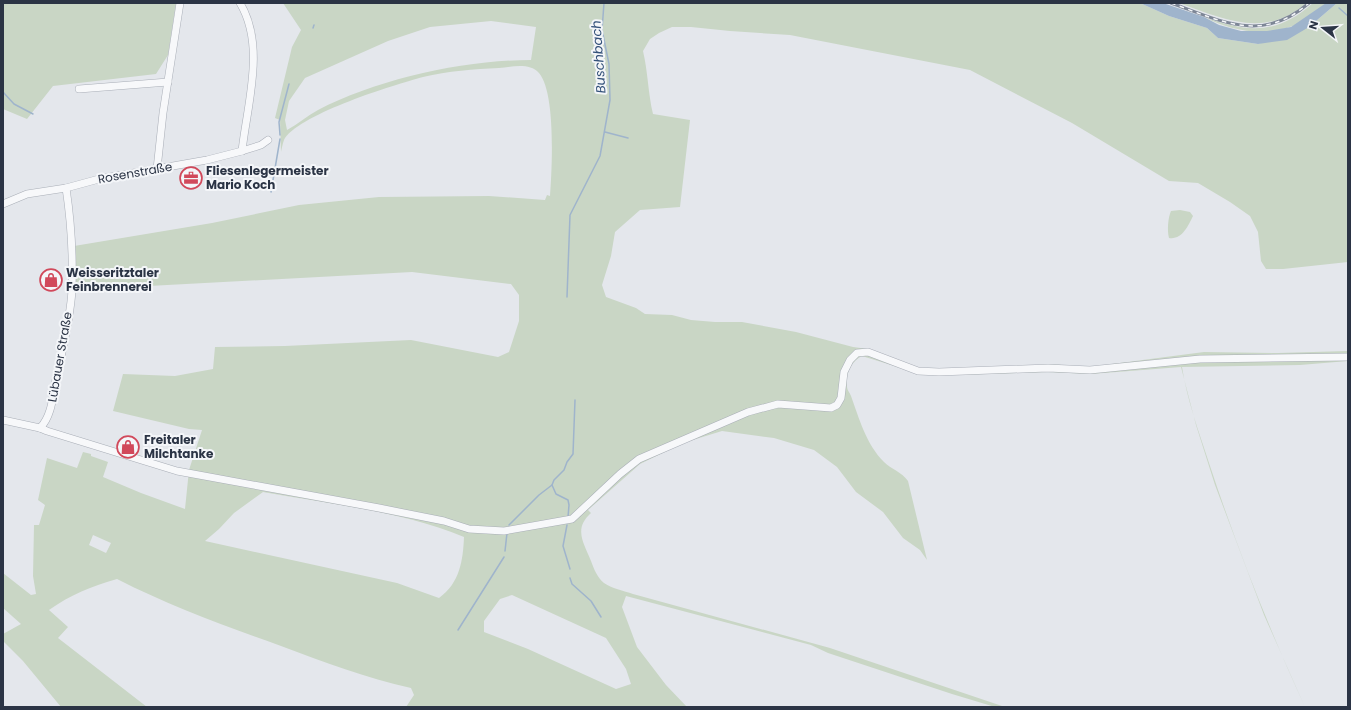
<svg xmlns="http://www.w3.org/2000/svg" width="1351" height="710" font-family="Poppins,sans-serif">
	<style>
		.green { fill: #c9d6c5; fill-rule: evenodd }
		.water { fill: #9fb4cc }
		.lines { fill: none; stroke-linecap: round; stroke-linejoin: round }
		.stream { stroke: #9fb4cc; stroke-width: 1.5 }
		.minor-casing { stroke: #a9aeb7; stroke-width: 8 }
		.minor { stroke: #f7f8fa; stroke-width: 7 }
		.rail-casing { stroke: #7d8696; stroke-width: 3 }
		.rail { stroke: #f4f6f9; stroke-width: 1.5; stroke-dasharray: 4.5; stroke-linecap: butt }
		.labels { text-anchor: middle; stroke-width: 4; stroke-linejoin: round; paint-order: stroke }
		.poi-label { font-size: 12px; font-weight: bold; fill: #2b3445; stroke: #f4f6f9; text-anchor: start }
		.street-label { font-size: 12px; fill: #2b3445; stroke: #f4f6f9 }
		.water-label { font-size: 13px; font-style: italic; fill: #34527a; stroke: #f4f6f9 }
	</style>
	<rect width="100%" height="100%" fill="#e4e7ec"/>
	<g class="green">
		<path d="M 3,3 L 176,3 L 168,55 L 156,74 L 53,86 L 27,119 L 3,109 Z"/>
		<path d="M 283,3 L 1140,3 L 1169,16 L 1207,28 L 1218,38 L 1258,44 L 1309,27 L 1337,3 L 1348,3 L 1348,262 L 1283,269 L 1266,269 L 1261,261 L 1258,232 L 1250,216 L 1230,202 L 1198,183 L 1169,181 L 1072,123 L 970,70 L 790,35 L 730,31 L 691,27 L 672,27 L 659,33 L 650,39 L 643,51 C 648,72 648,93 653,114 L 690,120 L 680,207 L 640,210 L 615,232 L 611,256 L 602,285 L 606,297 L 636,308 L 645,314 L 672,315 L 691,320 L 715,322 L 742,322 L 796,332 L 853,347 L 868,349 L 919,368 L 929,369 L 1025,367 L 1048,364 L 1089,367 L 1204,352 L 1278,353 L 1348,351 L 1348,361 L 1300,365 L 1182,367 C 1187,400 1199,432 1209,463 C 1236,545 1269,629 1305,707 L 1264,615 L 1215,485 L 1196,425 L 1181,367 L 1091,374 L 1048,372 L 953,375 L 917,373 L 862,356 C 851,361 845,375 847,387 C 847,390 850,393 851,396 C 859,418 866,444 884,462 C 891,469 902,472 908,481 L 927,560 L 920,550 L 903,538 L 883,512 L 856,492 L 837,467 L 814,450 L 774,438 L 722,431 L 683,443 L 640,464 L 588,510 L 591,513 C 573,529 584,543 591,561 C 594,569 597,577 604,583 C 611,588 624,591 633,594 L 830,648 L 1005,707 L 995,707 L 952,694 L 828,653 L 811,645 L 626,596 L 622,607 L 637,647 L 666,685 L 687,707 L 406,707 L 414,695 L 411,688 C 366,678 324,662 281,646 C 225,626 170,606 117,579 C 92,586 70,595 49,610 L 68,627 L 58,638 L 147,707 L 61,707 L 23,661 L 3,641 L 3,634 L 21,624 L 3,608 L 3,573 L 31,595 L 36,594 L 33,576 L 34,525 L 39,525 L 45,505 L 38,500 L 47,458 L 77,468 L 83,452 L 91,454 L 91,456 L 108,462 L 103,477 L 141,493 L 185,509 L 189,470 L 202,430 L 189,429 L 113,411 L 123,374 L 175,376 L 213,369 L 215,347 L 285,346 L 411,340 L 498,357 L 509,352 L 519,321 L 519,295 L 511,284 L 412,272 L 74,290 L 74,246 L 212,223 L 299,205 L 379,197 L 489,196 L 545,200 L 547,195 L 550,196 C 552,169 556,93 539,73 C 529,62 512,67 499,68 C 474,69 448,71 423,77 C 393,85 303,113 285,138 C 283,141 282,148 281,152 L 280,120 L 275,118 L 292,47 L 301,30 ZM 491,21 L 536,27 L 531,60 C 464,60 378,79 318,110 C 307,116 298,124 287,130 L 285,120 L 289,101 L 305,78 L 388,41 L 430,27 ZM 263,492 C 330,504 401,511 464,537 C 463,560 460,583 439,598 L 397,583 L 205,541 L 219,529 L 234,513 ZM 93,535 L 111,543 L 106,553 L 89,545 ZM 512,595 L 606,638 L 626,669 L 631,684 L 616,689 L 528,649 L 484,632 L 484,621 L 500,599 Z"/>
		<path d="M 1179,3 L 1306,3 C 1266,39 1223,19 1179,3 Z"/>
		<path d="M 1313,3 L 1326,3 C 1316,11 1303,23 1290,27 C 1261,37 1230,30 1204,17 C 1247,32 1276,36 1313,3 Z"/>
		<path d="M 1180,210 L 1190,212 L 1193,216 C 1188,226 1182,240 1169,238 C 1167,230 1168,218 1171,211 Z"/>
	</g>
	<path class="water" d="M 1140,3 L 1163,3 L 1204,17 L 1219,25 L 1241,31 L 1267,31 L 1291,27 L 1326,3 L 1337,3 L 1309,27 L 1287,40 L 1258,44 L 1218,38 L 1207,28 L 1169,16 Z"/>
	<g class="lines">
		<g class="stream">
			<path d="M 1339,8 L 1348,16"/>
			<path d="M 313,28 L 314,25"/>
			<path d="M 3,92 L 14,104 L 33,114"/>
			<path d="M 605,132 L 628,138"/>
			<path d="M 280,135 L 279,122 L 289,84"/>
			<path d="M 271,192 L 280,139"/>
			<path d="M 567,297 L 570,215 L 600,156 L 610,100 L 609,64 L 602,30 L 604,3"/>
			<path d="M 568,517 L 569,505 L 568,500 L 556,494 L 552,485 L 554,480 L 564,470 L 567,462 L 573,454 L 575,400"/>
			<path d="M 509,525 L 539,495 L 552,485"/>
			<path d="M 567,525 L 563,546 L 570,569"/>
			<path d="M 505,551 L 507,533"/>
			<path d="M 570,578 L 572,584 L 591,601 L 601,617"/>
			<path d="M 458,630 L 504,557"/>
		</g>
		<g class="minor-casing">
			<g id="minor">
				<path d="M 240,3 C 266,46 247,105 242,151"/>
				<path d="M 79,89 L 168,82"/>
				<path d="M 157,169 L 163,113 L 180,3"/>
				<path d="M 3,204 L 27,194 L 66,188 L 99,179 L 207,160 L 242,151 L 261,145 L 268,140"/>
				<path d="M 3,420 L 40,428 L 47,431 L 177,471 L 379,508 L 444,521 L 469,529 L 504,531 L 572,519 L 620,474 L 639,459 L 748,412 L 778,404 L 831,408 L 837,405 L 841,398 L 844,372 L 850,360 L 857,353 L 868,352 L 918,371 L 939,372 L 1048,368 L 1090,370 L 1200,359 L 1348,357"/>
				<path d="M 40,428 C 52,416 53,395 56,379 C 62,352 71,316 72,289 C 73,256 71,221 66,188"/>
			</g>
		</g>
		<use href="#minor" class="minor"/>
		<g class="rail-casing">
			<path id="rail" d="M 1171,3 C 1221,21 1262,44 1309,3"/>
		</g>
		<use href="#rail" class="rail"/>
	</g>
	<defs>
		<g id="office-ring" transform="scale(1.15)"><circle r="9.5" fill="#f4f6f9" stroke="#d1495b" stroke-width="1.5"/><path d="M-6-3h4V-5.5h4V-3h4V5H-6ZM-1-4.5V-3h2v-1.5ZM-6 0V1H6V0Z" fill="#d1495b"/></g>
		<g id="shop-ring" transform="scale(1.15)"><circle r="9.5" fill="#f4f6f9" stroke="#d1495b" stroke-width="1.5"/><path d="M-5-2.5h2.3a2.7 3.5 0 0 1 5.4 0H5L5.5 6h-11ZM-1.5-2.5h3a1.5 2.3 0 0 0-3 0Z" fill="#d1495b"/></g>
	</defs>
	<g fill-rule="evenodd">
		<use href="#office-ring" x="191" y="178"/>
		<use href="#shop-ring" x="51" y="280"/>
		<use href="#shop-ring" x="128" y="447"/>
	</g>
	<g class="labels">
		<g class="poi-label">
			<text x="206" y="175">Fliesenlegermeister<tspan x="206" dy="14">Mario Koch</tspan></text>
			<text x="66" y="277">Weisseritztaler<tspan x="66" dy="14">Feinbrennerei</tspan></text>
			<text x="144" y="444">Freitaler<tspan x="144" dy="14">Milchtanke</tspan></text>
		</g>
		<g class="street-label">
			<text transform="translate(135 173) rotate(-10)" y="4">Rosenstraße</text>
			<text transform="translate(60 357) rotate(-80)" y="4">Lübauer Straße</text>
		</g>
		<g class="water-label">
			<text transform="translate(598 57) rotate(-94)" y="5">Buschbach</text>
		</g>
	</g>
	<rect width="1351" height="710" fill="none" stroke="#2b3445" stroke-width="8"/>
	<g transform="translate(1323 28) rotate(287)" stroke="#f4f6f9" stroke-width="3" paint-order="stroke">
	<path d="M0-3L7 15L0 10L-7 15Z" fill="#2b3445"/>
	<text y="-6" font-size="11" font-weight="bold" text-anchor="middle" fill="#2b3445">N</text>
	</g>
</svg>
